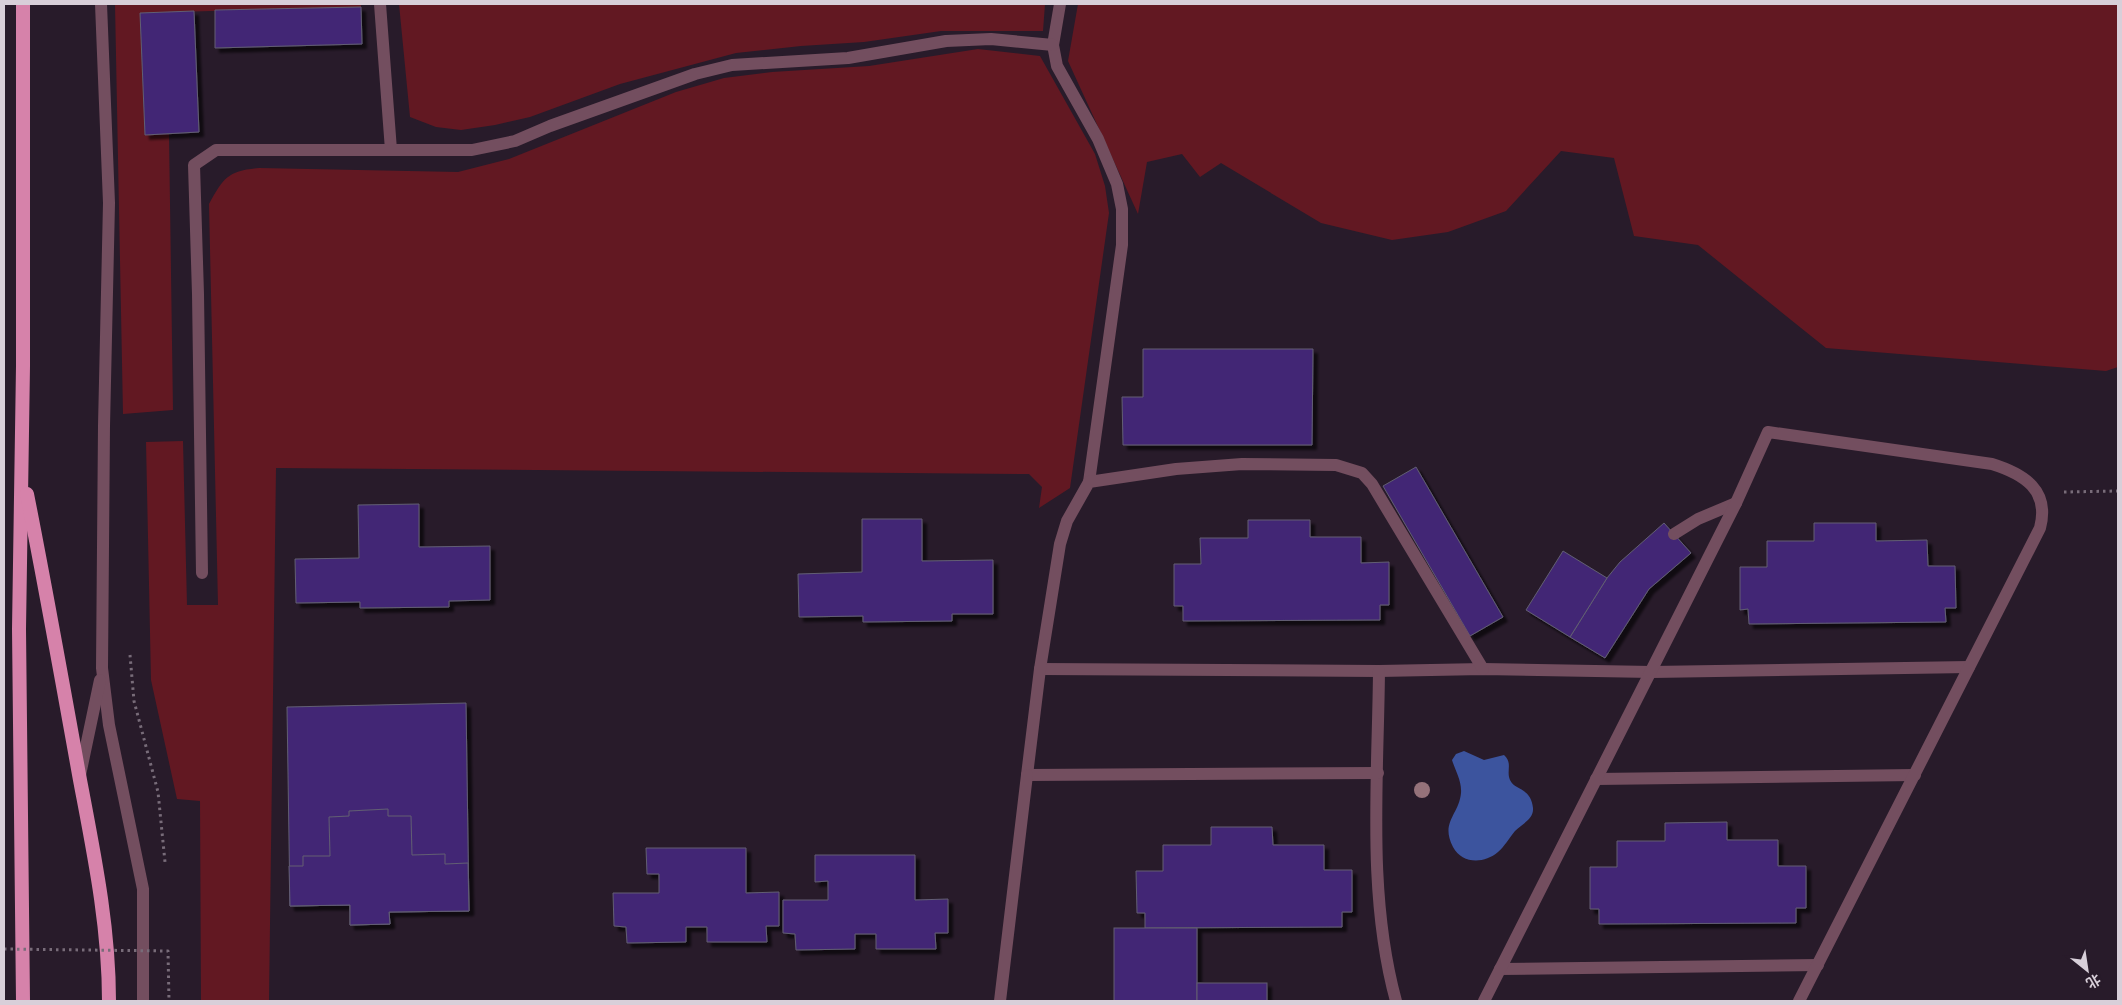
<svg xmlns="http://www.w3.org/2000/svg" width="2122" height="1005" font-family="'Sofia Sans Condensed','Noto Sans SC',sans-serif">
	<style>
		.green { fill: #621822 }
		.water { fill: #3c549e }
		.building { fill: #422874; stroke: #625e73; filter: url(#shadow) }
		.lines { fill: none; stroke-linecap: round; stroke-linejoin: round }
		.path { stroke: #786c79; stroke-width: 3; stroke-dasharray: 2.5 4; stroke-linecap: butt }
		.service { stroke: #734e5f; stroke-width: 12 }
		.minor { stroke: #734e5f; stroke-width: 12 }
		.trunk { stroke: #d682aa; stroke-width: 14 }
		.path-bridge { stroke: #786c79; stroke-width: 3; stroke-dasharray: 2.5 4; stroke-linecap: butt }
		.tree { fill: #95727a }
	</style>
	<defs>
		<filter id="shadow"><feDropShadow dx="4.5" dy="4.5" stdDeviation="1" flood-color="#0009"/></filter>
	</defs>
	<rect width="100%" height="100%" fill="#281b2a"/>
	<g class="green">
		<path d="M 115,4 L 361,4 L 361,7 L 140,13 L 145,134 L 169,134 L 173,410 L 123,414 Z"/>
		<path d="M 399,4 L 1045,4 L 1043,31 L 941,31 L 864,42 L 801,46 L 736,53 L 620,84 L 530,117 L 495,125 L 461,130 L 436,127 L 410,117 Z"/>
		<path d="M 1078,4 L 2118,4 L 2118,367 L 2106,371 L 1826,348 L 1698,245 L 1634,236 L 1614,158 L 1561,151 L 1506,211 L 1448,232 L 1392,240 L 1321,223 L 1221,163 L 1200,177 L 1182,154 L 1147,162 L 1138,214 L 1068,61 Z"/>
		<path d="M 978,49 L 1040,56 L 1095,154 L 1105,186 L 1109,213 L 1070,488 L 1039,508 L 1042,487 L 1029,474 L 276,468 L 269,1001 L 201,1001 L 200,801 L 177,799 L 151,680 L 146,442 L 183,441 L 187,605 L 218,605 L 209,204 C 224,177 228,171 259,168 L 458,172 L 509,159 L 676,92 L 724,78 L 772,72 L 869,66 Z"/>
	</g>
	<path class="water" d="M 1464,751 L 1484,760 L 1504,755 C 1513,763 1506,771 1510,780 C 1515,791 1531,787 1533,808 C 1534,819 1522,824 1515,831 C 1509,838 1505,846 1498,852 C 1484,864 1462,864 1453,847 C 1440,822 1459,815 1461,793 C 1462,781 1455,770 1452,760 L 1456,754 Z"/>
	<g class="building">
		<path d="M 361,7 L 362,44 L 215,48 L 215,10 Z"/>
		<path d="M 194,11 L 199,132 L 145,135 L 140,13 Z"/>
		<path d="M 1143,349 L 1313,349 L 1312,445 L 1123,445 L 1122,397 L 1143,397 Z"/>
		<path d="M 1416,467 L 1503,617 L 1470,636 L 1383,486 Z"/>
		<path d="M 419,504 L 419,547 L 490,546 L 490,600 L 449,601 L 449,607 L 360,608 L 360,602 L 296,603 L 295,559 L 359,558 L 358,505 Z"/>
		<path d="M 862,519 L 922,519 L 922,561 L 993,560 L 993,614 L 952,614 L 952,621 L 863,622 L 863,616 L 799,617 L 798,574 L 862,572 Z"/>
		<path d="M 1248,520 L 1310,520 L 1310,537 L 1361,537 L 1361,563 L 1389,562 L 1389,605 L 1380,605 L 1380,620 L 1183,621 L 1183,606 L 1174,606 L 1174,564 L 1201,564 L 1200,538 L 1248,538 Z"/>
		<path d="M 1664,523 L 1691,553 L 1649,589 L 1605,658 L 1570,637 L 1607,578 L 1620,562 Z"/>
		<path d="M 1814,523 L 1876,523 L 1876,541 L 1927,540 L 1928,566 L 1955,566 L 1956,608 L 1945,608 L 1946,622 L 1749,624 L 1748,609 L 1740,610 L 1740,567 L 1767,567 L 1767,541 L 1814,541 Z"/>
		<path d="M 1563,551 L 1607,578 L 1570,637 L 1526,610 Z"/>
		<path d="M 466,703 L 469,911 L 389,912 L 390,924 L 350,925 L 350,905 L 290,906 L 287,707 Z"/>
		<path d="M 388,809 L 388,816 L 411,816 L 412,855 L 445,854 L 445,864 L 468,863 L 469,911 L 389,912 L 390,924 L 350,925 L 350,905 L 290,906 L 289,866 L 303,866 L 303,856 L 330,856 L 329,817 L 349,816 L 349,811 Z"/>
		<path d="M 1727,822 L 1727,840 L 1778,840 L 1778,866 L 1806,866 L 1806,908 L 1796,908 L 1796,923 L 1599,924 L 1599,909 L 1590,909 L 1590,867 L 1617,867 L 1617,841 L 1665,841 L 1665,823 Z"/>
		<path d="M 1211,827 L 1272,827 L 1273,845 L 1324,845 L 1324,870 L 1352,870 L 1352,912 L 1342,912 L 1342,927 L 1145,928 L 1145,913 L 1137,913 L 1136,871 L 1163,871 L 1163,845 L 1211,845 Z"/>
		<path d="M 646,848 L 746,848 L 746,893 L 779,892 L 779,926 L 766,926 L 767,942 L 707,942 L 707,927 L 686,927 L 686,942 L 627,943 L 626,927 L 614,926 L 613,893 L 659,893 L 659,874 L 647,874 Z"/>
		<path d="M 815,855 L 915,855 L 915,900 L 948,899 L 948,933 L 935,933 L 936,949 L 876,949 L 876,934 L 855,934 L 855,949 L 796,950 L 795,934 L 783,933 L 783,900 L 828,900 L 828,881 L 815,882 Z"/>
		<rect x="1114" y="928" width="83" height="73"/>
		<rect x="1197" y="983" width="70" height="18"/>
	</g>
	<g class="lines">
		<g class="path">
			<path d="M 2064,492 L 2118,491"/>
			<path d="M 130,655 L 134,701 L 158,792 L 165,862"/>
		</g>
		<g class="service">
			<path d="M 101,4 L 109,203 L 104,426 L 102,668 L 109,725 L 143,889 L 143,1001"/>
			<path d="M 380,4 L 391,150"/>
			<path d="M 1060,4 L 1053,45 L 1057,66 L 1098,139 L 1117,184 L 1122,209 L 1122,245 L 1089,482"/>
			<path d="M 1674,534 L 1698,519 L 1736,503"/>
			<path d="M 202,573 L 198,294 L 194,165 L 216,150 L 472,150 L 515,141 L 550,126 L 695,74 L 732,65 L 848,58 L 946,41 L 991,39 L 1053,45"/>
			<path d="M 1040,669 L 1379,671 L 1483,669 L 1652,672 L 1969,667"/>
			<path d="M 1379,671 C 1378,780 1367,895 1396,1001"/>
			<path d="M 1378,773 L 1027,775 L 1040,669 L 1060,544 L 1067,521 L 1089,482 L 1176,469 L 1242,464 L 1336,465 L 1362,473 L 1372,484 L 1483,669"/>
			<path d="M 80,775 L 100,680"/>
			<path d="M 1596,779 L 1915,775"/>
			<path d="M 1500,969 L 1818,965"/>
			<path d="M 1484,1001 L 1736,503 L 1768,432 L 1992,464 C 2024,474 2050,490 2040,528 L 1799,1001"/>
		</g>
		<path class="minor" d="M 1000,1001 L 1027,775"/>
		<g class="trunk">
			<path d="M 23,4 L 23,366 L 19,629 L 23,1001"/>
			<path d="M 27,494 C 46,590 63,685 80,780 C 94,854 109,926 109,1001"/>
		</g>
		<path class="path-bridge" d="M 4,949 L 168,951 L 169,1001"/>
	</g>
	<circle class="tree" cx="1422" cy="790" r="8"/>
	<rect width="2122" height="1005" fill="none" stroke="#d8cfd9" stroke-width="10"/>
	<g transform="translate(2087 970) rotate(150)" stroke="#281b2a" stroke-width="4" paint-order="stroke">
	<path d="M0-4L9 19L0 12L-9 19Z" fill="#d8cfd9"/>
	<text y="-8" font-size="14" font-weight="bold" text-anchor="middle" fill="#d8cfd9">北</text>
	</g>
</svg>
